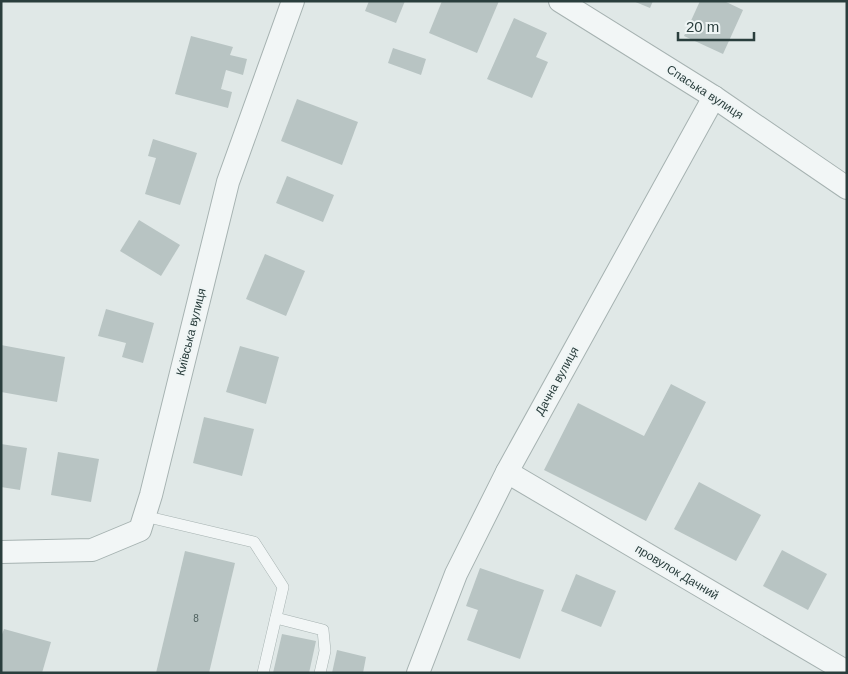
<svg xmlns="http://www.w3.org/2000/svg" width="848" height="674" font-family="Arial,sans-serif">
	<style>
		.building { fill: #b8c4c3 }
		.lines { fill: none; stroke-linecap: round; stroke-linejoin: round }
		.service-casing { stroke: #a6b2b1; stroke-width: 12 }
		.minor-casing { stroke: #a6b2b1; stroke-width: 24 }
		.service { stroke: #f2f6f6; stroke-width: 11 }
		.minor { stroke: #f2f6f6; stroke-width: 22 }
		.labels { text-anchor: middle; stroke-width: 4; stroke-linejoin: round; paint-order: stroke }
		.number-label { font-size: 10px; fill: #4e605e }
		.street-label { font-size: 12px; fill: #2a3e3d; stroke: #eff5f5 }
	</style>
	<rect width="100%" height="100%" fill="#e0e8e7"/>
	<g class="building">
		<path d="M 369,1 L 405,1 L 396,23 L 365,11 Z"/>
		<path d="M 442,1 L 499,1 L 477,53 L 429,33 Z"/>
		<path d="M 633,1 L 653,1 L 650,8 Z"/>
		<path d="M 700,1 L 724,1 L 743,10 L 723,54 L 684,36 Z"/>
		<path d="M 514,18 L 547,33 L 536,57 L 548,62 L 532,98 L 487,79 Z"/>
		<path d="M 191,36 L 233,47 L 230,55 L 247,59 L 243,75 L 226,70 L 221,89 L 232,92 L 228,108 L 175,94 Z"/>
		<path d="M 393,48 L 426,59 L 421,75 L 388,63 Z"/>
		<path d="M 297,99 L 358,122 L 342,165 L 281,141 Z"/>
		<path d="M 153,139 L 197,153 L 180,205 L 145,194 L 156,158 L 148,156 Z"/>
		<path d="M 287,176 L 334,195 L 323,222 L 276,203 Z"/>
		<path d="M 139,220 L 180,245 L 161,276 L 120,251 Z"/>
		<path d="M 265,254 L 305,271 L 286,316 L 246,299 Z"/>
		<path d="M 106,309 L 154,323 L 143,363 L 122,357 L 126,343 L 98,336 Z"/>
		<path d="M 1,345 L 65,357 L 57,402 L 1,392 Z"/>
		<path d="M 240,346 L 279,357 L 266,404 L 226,392 Z"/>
		<path d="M 671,384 L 706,402 L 646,521 L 544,470 L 578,403 L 644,436 Z"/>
		<path d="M 204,417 L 254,429 L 242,476 L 193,463 Z"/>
		<path d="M 1,444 L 27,448 L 20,490 L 1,487 Z"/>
		<path d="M 58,452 L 99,459 L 91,502 L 51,495 Z"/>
		<path d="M 699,482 L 761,515 L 736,561 L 674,529 Z"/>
		<path d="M 782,550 L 827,574 L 808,610 L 763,586 Z"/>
		<path d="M 185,551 L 235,563 L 209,673 L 156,673 Z"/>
		<path d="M 480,568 L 544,590 L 520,659 L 467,640 L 478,610 L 466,606 Z"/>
		<path d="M 576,574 L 616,591 L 601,627 L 561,611 Z"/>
		<path d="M 4,629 L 51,642 L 42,673 L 1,673 L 1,637 Z"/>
		<path d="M 282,634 L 316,641 L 309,673 L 273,673 Z"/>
		<path d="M 337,650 L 366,657 L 363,673 L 332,673 Z"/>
	</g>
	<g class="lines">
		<g class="service-casing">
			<g id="service">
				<path d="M 144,516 L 254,542 L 283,587 L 263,673"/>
				<path d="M 276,618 L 323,630 L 325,651 L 320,673"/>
			</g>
		</g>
		<g class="minor-casing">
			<g id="minor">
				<path d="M 560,1 L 714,97 L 847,188"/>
				<path d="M 507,472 L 847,672"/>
				<path d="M 1,552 L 92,550 L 140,530 L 151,495 L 228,182 L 293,1"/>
				<path d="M 418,673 L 456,574 L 507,472 L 714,97"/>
			</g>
		</g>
		<use href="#service" class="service"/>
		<use href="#minor" class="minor"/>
	</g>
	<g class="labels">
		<g class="number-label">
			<text x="196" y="622">8</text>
		</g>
		<g class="street-label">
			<text transform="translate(705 92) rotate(33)" y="4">Спаська вулиця</text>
			<text transform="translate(191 332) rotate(-76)" y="4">Київська вулиця</text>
			<text transform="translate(557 381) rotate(-61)" y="4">Дачна вулиця</text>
			<text transform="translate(677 572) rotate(31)" y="4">провулок Дачний</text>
		</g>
	</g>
	<rect width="848" height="674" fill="none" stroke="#2a3e3d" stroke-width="5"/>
	<path d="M678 32v8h76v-8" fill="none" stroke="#2a3e3d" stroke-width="2.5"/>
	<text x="686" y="32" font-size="15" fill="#2a3e3d" stroke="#eff5f5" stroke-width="4" paint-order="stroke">20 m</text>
</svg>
